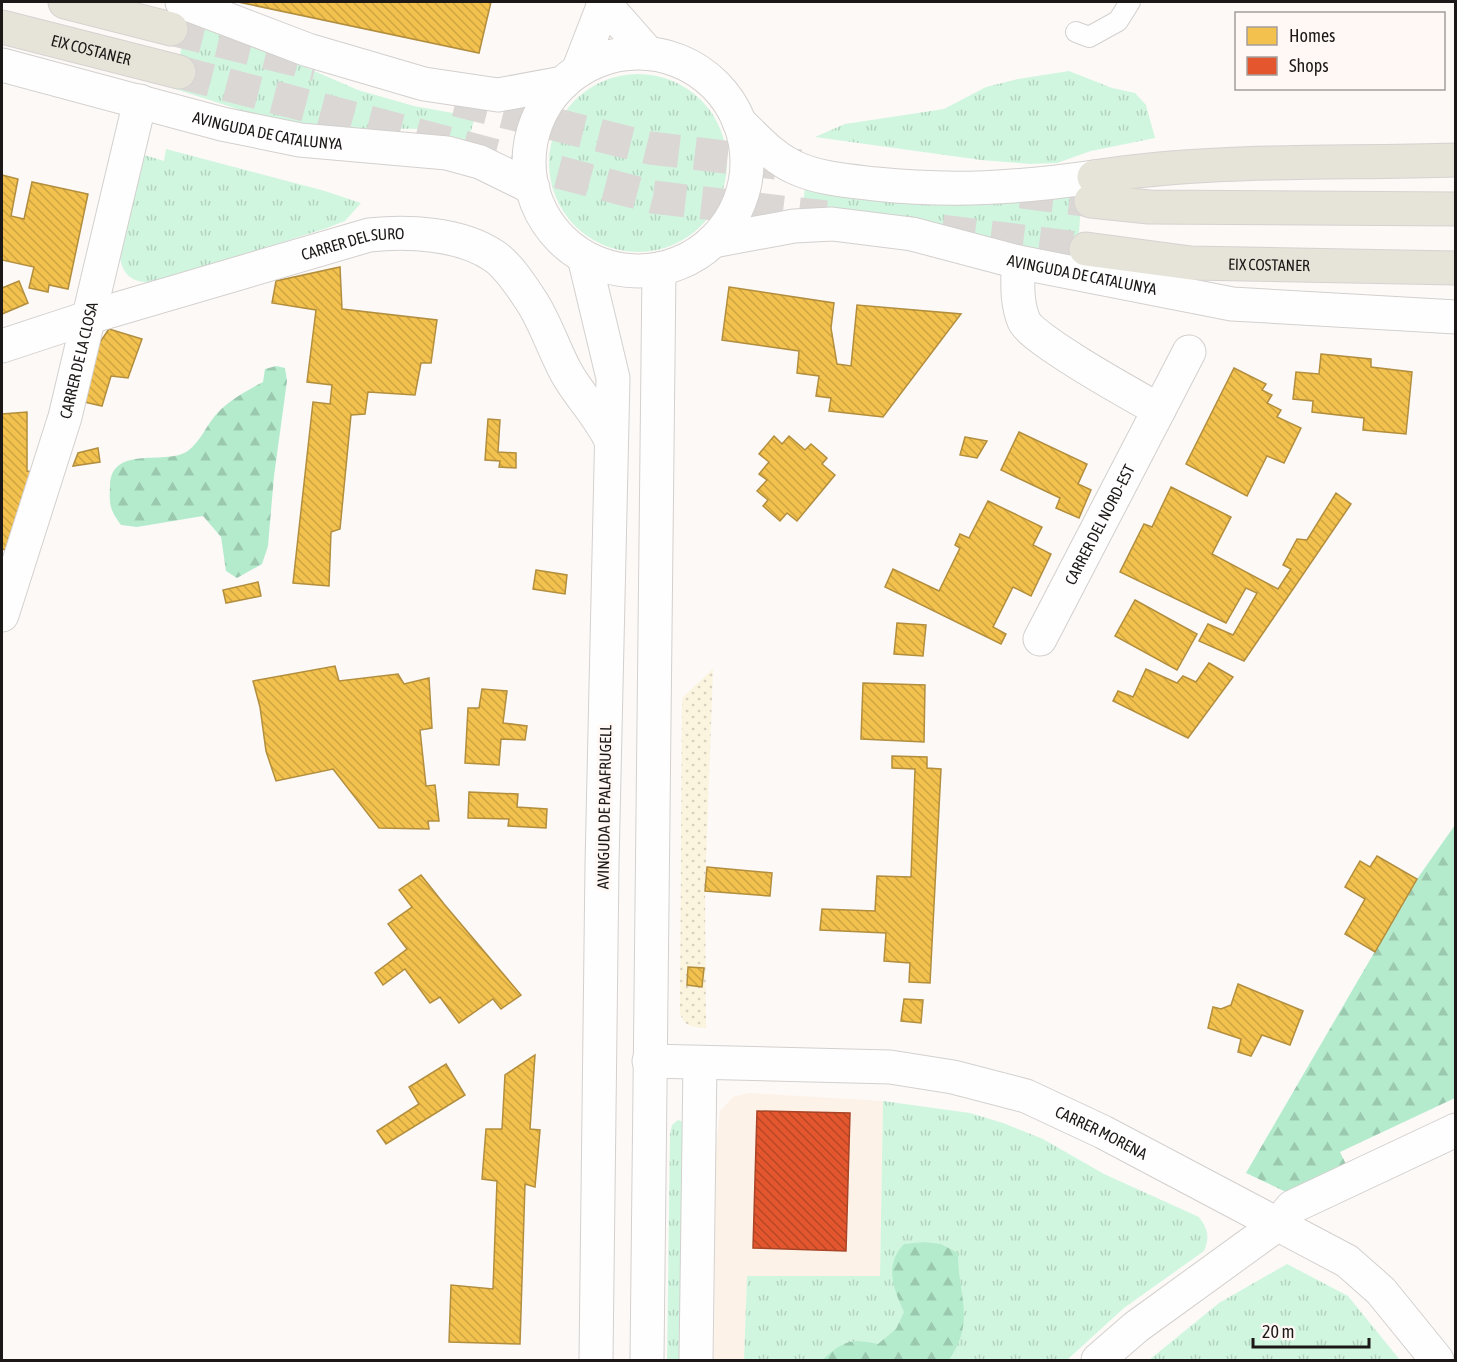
<svg xmlns="http://www.w3.org/2000/svg" width="1457" height="1362" font-family="'Asap Condensed',sans-serif">
	<style>
		.commercial { fill: #fdf2e7 }
		.grass { fill: url(#grass-tufts) }
		.forest { fill: url(#forest-firs) }
		.sand { fill: url(#sand-dots); fill-rule: evenodd }
		.homes { fill: url(#homes-back-hatch); stroke: #b28e3e; stroke-width: 1.5 }
		.shops { fill: url(#shops-back-hatch); stroke: #a84427; stroke-width: 1.5 }
		.lines { fill: none; stroke-linecap: round; stroke-linejoin: round }
		.motorway-tunnel { stroke: #dad7d5; stroke-width: 33; stroke-dasharray: 33 16; stroke-linecap: butt }
		.service-casing { stroke: #d3d0ce; stroke-width: 22 }
		.minor-casing { stroke: #d3d0ce; stroke-width: 35 }
		.secondary-casing { stroke: #d3d0ce; stroke-width: 35 }
		.motorway-casing { stroke: #d5d3d2; stroke-width: 35 }
		.service { stroke: #fffefe; stroke-width: 20 }
		.minor { stroke: #fffefe; stroke-width: 33 }
		.secondary { stroke: #fffefe; stroke-width: 33 }
		.motorway { stroke: #e6e3d8; stroke-width: 33 }
		.labels { text-anchor: middle; stroke-width: 6; stroke-linejoin: round; paint-order: stroke }
		.street-label { font-size: 16px; fill: #1b1817; stroke: #fff8f4 }
	</style>
	<defs>
		<pattern id="grass-tufts" width="24" height="20" patternUnits="userSpaceOnUse" patternTransform="scale(1.5)"><rect width="24" height="20" fill="#d1f6df"/><path d="M3 7l-1-3M5 7V3M7 7l1-3M15 17l-1-3M17 17v-4M19 17l1-3" fill="none" stroke="#b3d2bf"/></pattern>
		<pattern id="forest-firs" width="22" height="20" patternUnits="userSpaceOnUse" patternTransform="scale(1.5)"><rect width="22" height="20" fill="#b5ebcd"/><path d="M5 1l3.5 6h-7zM16 11l3.5 6h-7z" fill="#9bc9af"/></pattern>
		<pattern id="sand-dots" width="8" height="8" patternUnits="userSpaceOnUse" patternTransform="scale(1.5)"><rect width="8" height="8" fill="#fbf4de"/><path d="M2 2h.1M6 6h.1" fill="none" stroke="#d7d0be" stroke-width="1.8" stroke-linecap="round"/></pattern>
		<pattern id="homes-back-hatch" width="6" height="6" patternUnits="userSpaceOnUse" patternTransform="scale(1.5)"><rect width="6" height="6" fill="#f2c14e"/><path d="M-1 5l2 2M0 0l6 6M5-1l2 2" fill="none" stroke="#cfa543"/></pattern>
		<pattern id="shops-back-hatch" width="6" height="6" patternUnits="userSpaceOnUse" patternTransform="scale(1.5)"><rect width="6" height="6" fill="#e4572e"/><path d="M-1 5l2 2M0 0l6 6M5-1l2 2" fill="none" stroke="#b84726"/></pattern>
	</defs>
	<rect width="100%" height="100%" fill="#fcf9f7"/>
	<path class="commercial" d="M 749,1093 L 883,1101 L 880,1276 L 747,1276 L 744,1360 L 714,1360 L 716,1146 L 720,1111 L 733,1097 Z"/>
	<g class="grass">
		<path d="M 189,17 L 358,90 L 414,106 L 475,117 L 468,141 L 427,129 L 329,128 L 278,122 L 172,88 Z"/>
		<path d="M 1069,71 L 1112,88 L 1135,93 L 1146,105 L 1155,138 L 1091,151 L 1057,163 L 1030,164 L 981,160 L 815,137 L 845,124 L 944,109 L 986,87 L 1018,79 Z"/>
		<circle cx="638" cy="163" r="89"/>
		<path d="M 166,149 L 325,191 L 361,203 L 345,221 L 327,228 L 158,282 C 137,284 123,279 120,257 L 141,154 L 164,161 Z"/>
		<path d="M 805,187 L 1082,188 L 1077,263 L 802,212 Z"/>
		<path d="M 883,1101 L 970,1113 L 1003,1123 L 1043,1139 L 1104,1174 L 1199,1217 C 1208,1229 1210,1237 1204,1251 L 1124,1308 L 1067,1360 L 744,1360 L 747,1276 L 880,1276 Z"/>
		<path d="M 678,1120 L 686,1123 L 684,1360 L 667,1360 L 670,1134 L 672,1125 Z"/>
		<path d="M 1287,1264 L 1348,1296 L 1400,1360 L 1149,1360 L 1219,1303 Z"/>
	</g>
	<g class="forest">
		<path d="M 276,366 L 285,368 L 287,381 L 274,476 L 268,546 L 262,564 L 237,578 L 226,571 L 221,537 L 203,516 L 137,527 L 121,525 C 110,510 109,505 110,486 C 111,443 168,467 189,450 C 201,440 205,428 214,417 C 226,402 246,391 263,382 L 265,369 Z"/>
		<path d="M 1455,825 L 1455,1098 L 1340,1152 L 1346,1164 L 1286,1192 L 1246,1173 L 1417,879 Z"/>
		<path d="M 924,1242 L 941,1244 L 958,1253 C 958,1296 976,1321 949,1360 L 822,1360 C 843,1341 850,1338 878,1344 L 896,1329 L 904,1312 C 893,1288 884,1265 904,1244 Z"/>
	</g>
	<path class="sand" d="M 713,669 L 705,891 L 706,1028 C 693,1027 684,1027 680,1013 L 682,698 ZM 688,967 L 703,968 L 702,986 L 687,985 Z"/>
	<g class="homes">
		<path d="M 238,2 L 491,2 L 479,53 Z"/>
		<path d="M 2,175 L 18,179 L 11,216 L 24,219 L 32,182 L 88,194 L 68,289 L 49,285 L 48,292 L 29,288 L 34,267 L 2,260 Z"/>
		<path d="M 340,267 L 342,309 L 437,320 L 431,363 L 421,363 L 415,395 L 368,392 L 365,414 L 351,415 L 340,529 L 331,532 L 329,586 L 293,583 L 313,402 L 330,404 L 332,385 L 307,382 L 316,310 L 272,303 L 276,281 Z"/>
		<path d="M 19,281 L 28,303 L 2,314 L 2,288 Z"/>
		<path d="M 729,287 L 834,303 L 831,328 L 837,364 L 851,366 L 857,305 L 961,314 L 883,417 L 829,411 L 831,398 L 816,396 L 819,376 L 797,373 L 799,351 L 722,340 Z"/>
		<path d="M 109,329 L 142,339 L 128,378 L 111,376 L 102,406 L 84,402 L 94,351 Z"/>
		<path d="M 1321,354 L 1371,359 L 1371,367 L 1412,372 L 1406,434 L 1363,430 L 1364,418 L 1312,412 L 1313,401 L 1293,399 L 1296,372 L 1319,374 Z"/>
		<path d="M 1234,368 L 1266,384 L 1262,390 L 1272,395 L 1267,403 L 1281,410 L 1277,417 L 1301,428 L 1284,463 L 1267,456 L 1247,496 L 1186,464 Z"/>
		<path d="M 27,412 L 27,471 L 33,472 L 12,552 L 2,549 L 2,414 Z"/>
		<path d="M 488,419 L 500,420 L 498,452 L 516,453 L 516,468 L 499,467 L 500,461 L 485,460 Z"/>
		<path d="M 1019,432 L 1087,464 L 1078,484 L 1091,490 L 1079,518 L 1056,508 L 1060,498 L 1001,470 Z"/>
		<path d="M 774,436 L 782,444 L 789,436 L 805,450 L 811,444 L 827,458 L 822,464 L 835,475 L 797,521 L 787,513 L 780,521 L 763,506 L 768,500 L 757,491 L 767,480 L 759,474 L 769,462 L 759,454 Z"/>
		<path d="M 965,437 L 987,441 L 977,458 L 960,455 Z"/>
		<path d="M 98,448 L 100,462 L 73,466 L 78,453 Z"/>
		<path d="M 1171,487 L 1231,517 L 1212,554 L 1278,589 L 1291,569 L 1283,565 L 1297,539 L 1307,540 L 1336,493 L 1351,504 L 1244,661 L 1199,641 L 1208,624 L 1233,635 L 1257,593 L 1246,588 L 1226,623 L 1120,572 L 1144,524 L 1152,527 Z"/>
		<path d="M 988,501 L 1042,527 L 1033,545 L 1051,554 L 1031,596 L 1013,587 L 993,627 L 1006,634 L 1001,644 L 885,587 L 893,569 L 939,591 L 960,548 L 955,545 L 960,534 L 969,538 Z"/>
		<path d="M 536,570 L 567,575 L 565,594 L 533,589 Z"/>
		<path d="M 258,582 L 261,596 L 226,603 L 223,590 Z"/>
		<path d="M 1135,600 L 1197,634 L 1177,670 L 1115,636 Z"/>
		<path d="M 897,623 L 926,625 L 923,656 L 894,654 Z"/>
		<path d="M 1209,663 L 1233,677 L 1188,738 L 1113,701 L 1118,691 L 1133,697 L 1146,669 L 1177,683 L 1183,676 L 1196,682 Z"/>
		<path d="M 335,666 L 339,681 L 398,674 L 404,684 L 429,678 L 432,728 L 420,730 L 426,786 L 435,785 L 439,821 L 428,821 L 429,829 L 379,828 L 333,769 L 276,781 L 266,751 L 260,707 L 253,681 Z"/>
		<path d="M 863,683 L 925,685 L 924,742 L 861,739 Z"/>
		<path d="M 482,689 L 507,691 L 503,723 L 527,726 L 525,740 L 501,739 L 499,765 L 465,763 L 468,708 L 479,708 Z"/>
		<path d="M 892,756 L 927,757 L 927,768 L 941,769 L 930,983 L 909,982 L 910,963 L 884,961 L 886,933 L 820,930 L 822,909 L 875,911 L 877,876 L 911,877 L 915,769 L 892,768 Z"/>
		<path d="M 469,792 L 518,794 L 517,807 L 547,809 L 546,828 L 508,826 L 509,819 L 468,818 Z"/>
		<path d="M 1377,856 L 1417,879 L 1375,952 L 1345,934 L 1365,899 L 1345,887 L 1360,861 L 1370,867 Z"/>
		<path d="M 707,867 L 772,873 L 770,896 L 705,891 Z"/>
		<path d="M 421,875 L 444,904 L 521,995 L 501,1009 L 493,999 L 459,1023 L 440,997 L 430,1003 L 405,969 L 383,985 L 375,973 L 407,949 L 388,924 L 412,907 L 399,890 Z"/>
		<path d="M 688,967 L 704,968 L 702,987 L 687,985 Z"/>
		<path d="M 1238,984 L 1303,1011 L 1290,1045 L 1262,1035 L 1251,1056 L 1238,1052 L 1241,1039 L 1208,1028 L 1213,1007 L 1221,1009 L 1231,1005 Z"/>
		<path d="M 904,999 L 923,1000 L 921,1023 L 901,1021 Z"/>
		<path d="M 535,1055 L 530,1129 L 540,1130 L 535,1187 L 525,1184 L 520,1344 L 449,1342 L 451,1285 L 493,1289 L 497,1181 L 482,1179 L 486,1129 L 502,1129 L 505,1075 Z"/>
		<path d="M 446,1064 L 465,1095 L 386,1144 L 377,1131 L 419,1104 L 409,1087 Z"/>
	</g>
	<path class="shops" d="M 757,1111 L 850,1113 L 846,1251 L 753,1248 Z"/>
	<g class="lines">
		<g class="motorway-tunnel">
			<path d="M 171,29 L 316,65"/>
			<path d="M 179,72 L 653,197 L 826,217"/>
			<path d="M 456,100 L 650,148 L 800,166"/>
			<path d="M 1021,192 L 1091,201"/>
			<path d="M 942,231 L 1086,249"/>
		</g>
		<g class="service-casing">
			<path id="service" d="M 1076,32 L 1089,37 L 1118,21 L 1130,2"/>
		</g>
		<g class="minor-casing">
			<g id="minor">
				<path d="M 603,2 L 648,53"/>
				<path d="M 578,71 L 604,4"/>
				<path d="M 1018,262 C 1018,282 1016,302 1024,321 C 1031,339 1136,397 1159,410"/>
				<path id="s1" d="M 2,346 L 90,317 L 369,235 C 408,231 460,233 494,256 C 509,266 522,287 532,302 C 546,324 554,350 566,372 C 579,396 601,417 611,441"/>
				<path id="s2" d="M 2,615 L 65,417 L 140,101"/>
				<path id="s3" d="M 1040,639 L 1189,352"/>
				<path id="s4" d="M 649,1061 L 890,1067 L 953,1077 L 1026,1096 L 1103,1132 L 1347,1261 L 1381,1291 L 1437,1360"/>
				<path d="M 696,1360 L 700,1063"/>
				<path d="M 1098,1360 L 1136,1327 L 1278,1224 L 1292,1207 L 1456,1130"/>
			</g>
		</g>
		<g class="secondary-casing">
			<g id="secondary">
				<path d="M 182,2 L 308,50 L 424,84 L 498,95 L 563,83"/>
				<circle cx="638" cy="162" r="109"/>
				<path id="s5" d="M 2,65 L 222,124 L 300,140 L 447,153 L 480,162 L 533,188"/>
				<path d="M 739,122 C 757,139 773,158 796,168 C 820,179 850,181 876,184 C 952,192 1018,188 1094,177"/>
				<path id="s6" d="M 713,241 L 794,226 L 832,224 L 912,234 L 1018,262 L 1232,304 L 1456,317"/>
				<path d="M 584,257 L 613,378 L 602,864 L 596,1360"/>
				<path d="M 647,1360 L 659,269"/>
			</g>
		</g>
		<g class="motorway-casing">
			<g id="motorway">
				<path d="M 65,2 L 171,29"/>
				<path id="s7" d="M 2,27 L 179,72"/>
				<path d="M 1094,177 C 1214,158 1335,164 1456,160"/>
				<path d="M 1091,201 L 1149,207 L 1456,209"/>
				<path id="s8" d="M 1086,249 L 1191,263 L 1456,268"/>
			</g>
		</g>
		<use href="#service" class="service"/>
		<use href="#minor" class="minor"/>
		<use href="#secondary" class="secondary"/>
		<use href="#motorway" class="motorway"/>
	</g>
	<g class="labels">
		<g class="street-label">
			<text dy="6" stroke="none"><textPath href="#s7" startOffset="92">EIX COSTANER</textPath></text>
			<text dy="6" stroke="none"><textPath href="#s5" startOffset="274">AVINGUDA DE CATALUNYA</textPath></text>
			<text dy="6" stroke="none"><textPath href="#s1" startOffset="366">CARRER DEL SURO</textPath></text>
			<text dy="6" stroke="none"><textPath href="#s8" startOffset="184">EIX COSTANER</textPath></text>
			<text dy="6" stroke="none"><textPath href="#s6" startOffset="376">AVINGUDA DE CATALUNYA</textPath></text>
			<text dy="6" stroke="none"><textPath href="#s2" startOffset="266">CARRER DE LA CLOSA</textPath></text>
			<text dy="6" stroke="none"><textPath href="#s3" startOffset="129">CARRER DEL NORD-EST</textPath></text>
			<text transform="translate(604 807) rotate(-89)" y="6">AVINGUDA DE PALAFRUGELL</text>
			<text dy="6" stroke="none"><textPath href="#s4" startOffset="464">CARRER MORENA</textPath></text>
		</g>
	</g>
	<rect width="1457" height="1362" fill="none" stroke="#1b1817" stroke-width="6"/>
	<rect x="1235" y="12" width="210" height="78" fill="#fff8f4" stroke="#a49e9c" stroke-width="1.5"/>
	<rect x="1247" y="27" width="30" height="18" fill="#f2c14e" stroke="#a49e9c" stroke-width="1.5"/>
	<text x="1289" y="42" font-size="18" fill="#1b1817">Homes</text>
	<rect x="1247" y="57" width="30" height="18" fill="#e4572e" stroke="#a49e9c" stroke-width="1.5"/>
	<text x="1289" y="72" font-size="18" fill="#1b1817">Shops</text>
	<path d="M1253 1338v9h116v-9" fill="none" stroke="#1b1817" stroke-width="3"/>
	<text x="1262" y="1338" font-size="18" fill="#1b1817" stroke="#fff8f4" stroke-width="4.5" paint-order="stroke">20 m</text>
</svg>
